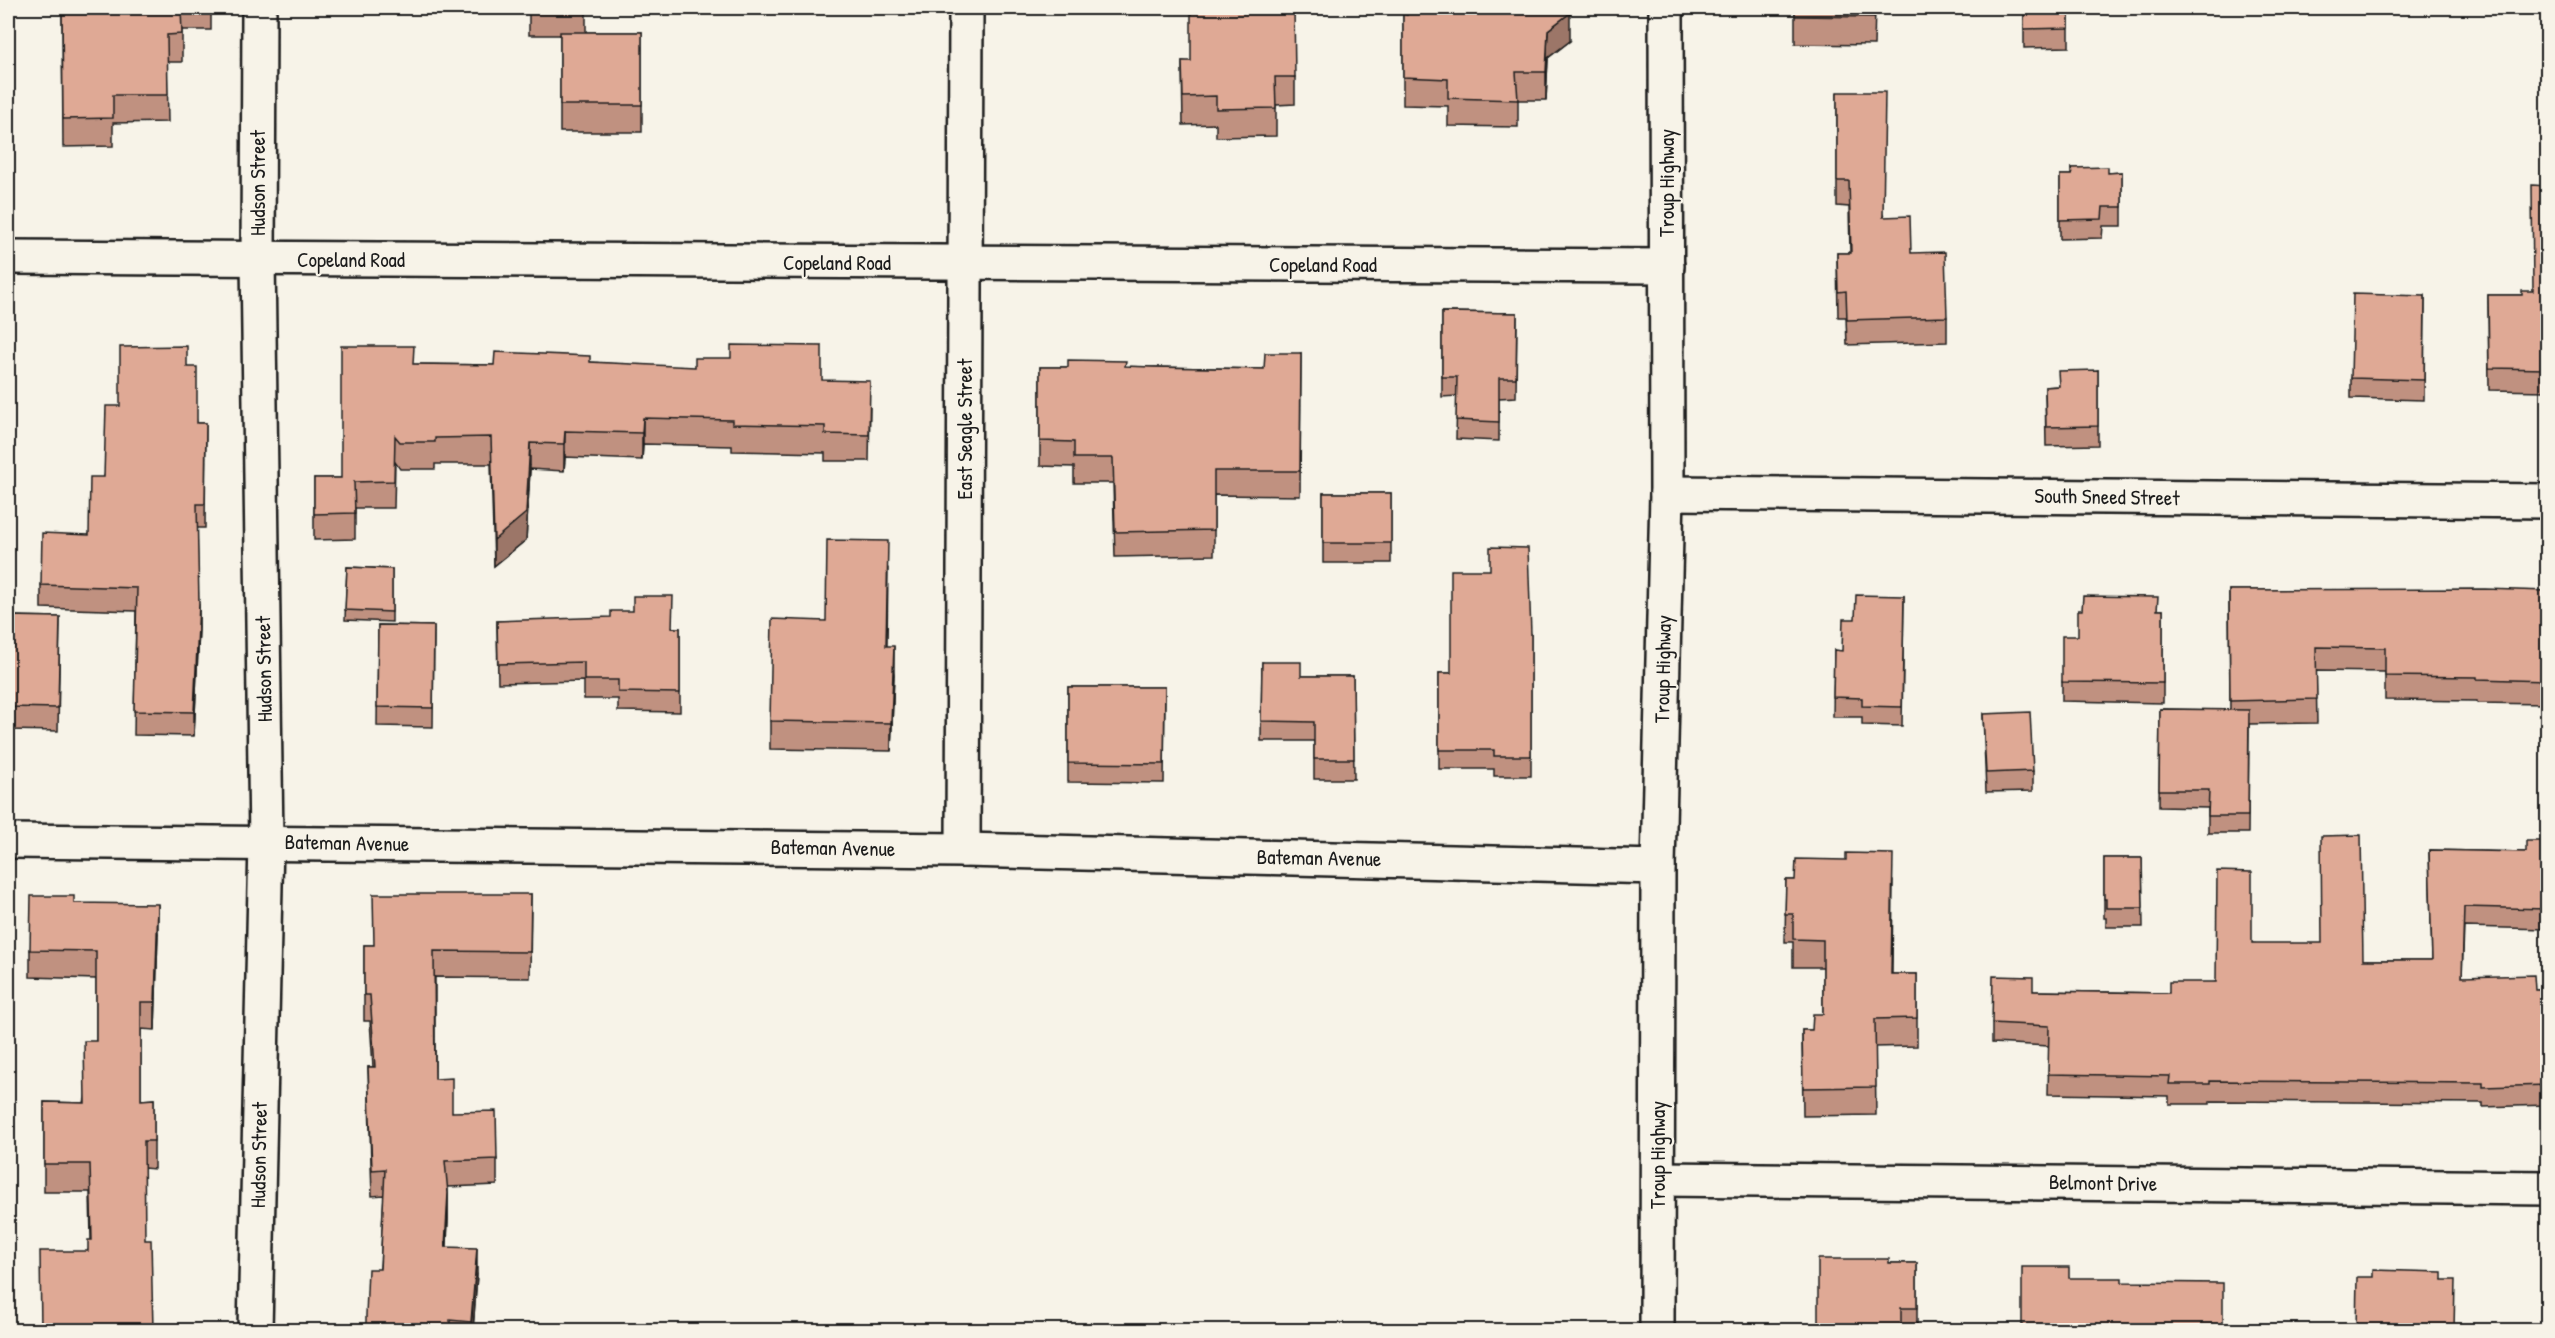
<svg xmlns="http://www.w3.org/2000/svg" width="2555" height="1338" font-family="'Patrick Hand',sans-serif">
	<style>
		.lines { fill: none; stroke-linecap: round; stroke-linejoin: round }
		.minor-casing { stroke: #1c1c1c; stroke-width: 38 }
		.tertiary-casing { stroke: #1c1c1c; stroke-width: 38 }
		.secondary-casing { stroke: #1c1c1c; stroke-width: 38 }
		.minor { stroke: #f7f3e8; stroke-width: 33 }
		.tertiary { stroke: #f7f3e8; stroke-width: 33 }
		.secondary { stroke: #f7f3e8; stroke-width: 33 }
		.wall { fill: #c09180; stroke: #1c1c1c; stroke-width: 1.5 }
		.shaded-wall { fill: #9c7668; stroke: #1c1c1c; stroke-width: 1.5 }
		.building { fill: #dfa995; stroke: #1c1c1c; stroke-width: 1.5 }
		.labels { text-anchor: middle; stroke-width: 4.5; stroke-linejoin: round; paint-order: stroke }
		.street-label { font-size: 21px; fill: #1c1c1c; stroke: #f7f3e8 }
	</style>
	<rect width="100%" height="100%" fill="#f7f3e8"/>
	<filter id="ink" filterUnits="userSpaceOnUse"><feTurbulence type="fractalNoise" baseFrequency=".0167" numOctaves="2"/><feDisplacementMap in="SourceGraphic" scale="12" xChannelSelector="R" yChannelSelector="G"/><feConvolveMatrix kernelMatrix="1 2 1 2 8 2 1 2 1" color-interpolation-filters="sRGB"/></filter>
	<g filter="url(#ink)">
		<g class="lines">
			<g class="minor-casing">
				<g id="minor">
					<path d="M 1667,493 L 2548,501"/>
					<path d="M 8,841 L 963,850 L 1658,867"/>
					<path d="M 963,850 L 966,8"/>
					<path d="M 1658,1179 L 2548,1188"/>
					<path d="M 255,1330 L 266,842 L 258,259 L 259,8"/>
				</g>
			</g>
			<g class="tertiary-casing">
				<path id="tertiary" d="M 8,257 L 1667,266"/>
			</g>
			<g class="secondary-casing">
				<path id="secondary" d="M 1657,1330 L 1658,867 L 1667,493 L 1666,8"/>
			</g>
			<use href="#minor" class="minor"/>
			<use href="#tertiary" class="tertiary"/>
			<use href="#secondary" class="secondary"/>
		</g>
		<g class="wall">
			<path d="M 62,8 L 211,8 L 211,30 L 182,30 L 182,62 L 167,62 L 168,122 L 113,123 L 113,146 L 63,147 Z"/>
			<path d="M 529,8 L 586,8 L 586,32 L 642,32 L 642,132 L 560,132 L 560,35 L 529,35 Z"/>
			<path d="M 1795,8 L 1875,8 L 1874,45 L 1795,44 Z"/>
			<path d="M 2024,8 L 2069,8 L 2069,47 L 2024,48 Z"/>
			<path d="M 1403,14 L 1570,41 L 1548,58 L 1546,100 L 1518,100 L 1518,127 L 1448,126 L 1448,106 L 1403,105 Z"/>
			<path d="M 1182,61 L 1295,77 L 1295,104 L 1276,105 L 1276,136 L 1216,137 L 1216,124 L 1183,125 Z"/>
			<path d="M 1837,92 L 1884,217 L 1911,253 L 1947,317 L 1947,342 L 1847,345 L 1846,317 L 1838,317 L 1837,253 L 1850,253 L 1849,207 L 1837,206 Z"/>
			<path d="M 2071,168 L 2108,173 L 2122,172 L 2122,226 L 2103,226 L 2102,238 L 2060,239 L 2060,175 L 2071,175 Z"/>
			<path d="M 2547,186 L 2547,391 L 2489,390 L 2488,295 L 2522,295 L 2533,291 Z"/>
			<path d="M 2425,296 L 2424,400 L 2351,398 L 2351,378 Z"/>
			<path d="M 1442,312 L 1517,313 L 1516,397 L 1499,398 L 1499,441 L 1456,439 L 1457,396 L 1442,397 Z"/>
			<path d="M 1301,353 L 1300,496 L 1214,495 L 1214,555 L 1115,557 L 1113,483 L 1074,483 L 1074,467 L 1040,466 L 1040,367 L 1152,367 L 1264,369 Z"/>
			<path d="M 590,362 L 822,380 L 870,407 L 869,461 L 825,461 L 825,453 L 732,451 L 732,446 L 643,444 L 642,460 L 565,457 L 564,471 L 530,469 L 526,540 L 494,566 L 491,464 L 435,464 L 435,469 L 400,469 L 395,462 L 394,508 L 355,508 L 355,539 L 314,540 L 314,478 L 341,478 L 414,364 L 494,365 Z"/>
			<path d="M 187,367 L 197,423 L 206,423 L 205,528 L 197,528 L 199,628 L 194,736 L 134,735 L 136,611 L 41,608 L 41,585 L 89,535 L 104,477 L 120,406 Z"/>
			<path d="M 2098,370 L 2098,445 L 2046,446 L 2045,387 L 2058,386 Z"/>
			<rect x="1323" y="493" width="68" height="70"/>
			<path d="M 347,567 L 392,569 L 392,622 L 345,620 Z"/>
			<path d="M 888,569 L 887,646 L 894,674 L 891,751 L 770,749 L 770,721 L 826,621 Z"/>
			<path d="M 2229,590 L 2547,591 L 2547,704 L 2477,703 L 2477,701 L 2385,700 L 2385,672 L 2316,671 L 2317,723 L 2249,724 L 2248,833 L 2208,833 L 2208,808 L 2159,807 L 2160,709 L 2230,710 Z"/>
			<path d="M 1904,596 L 1902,726 L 1862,725 L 1862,717 L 1833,717 L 1834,650 L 1842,651 L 1855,619 Z"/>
			<path d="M 2158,610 L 2163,610 L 2163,703 L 2062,701 L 2062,682 L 2078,636 Z"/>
			<path d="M 8,616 L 60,617 L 58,731 L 8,730 Z"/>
			<path d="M 497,621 L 680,628 L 680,712 L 618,711 L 618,699 L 584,699 L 584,681 L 498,683 Z"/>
			<path d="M 378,625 L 434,626 L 433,727 L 377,726 Z"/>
			<path d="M 1531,634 L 1531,776 L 1494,776 L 1494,769 L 1439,769 L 1439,673 L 1451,673 Z"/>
			<path d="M 1262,662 L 1301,676 L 1353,676 L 1354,779 L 1314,779 L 1314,741 L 1261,741 Z"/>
			<path d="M 1068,687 L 1165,687 L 1164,783 L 1068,782 Z"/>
			<path d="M 1983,714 L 2033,771 L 2033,791 L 1986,792 Z"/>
			<path d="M 2547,841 L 2547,929 L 2464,927 L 2462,977 L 2535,990 L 2547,990 L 2547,1105 L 2483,1107 L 2483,1103 L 2210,1101 L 2210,1104 L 2169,1104 L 2169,1096 L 2048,1094 L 2049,1046 L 1992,1043 L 1992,1023 L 2033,991 L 2169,993 L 2216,982 L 2252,943 L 2363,960 L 2432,960 L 2429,850 L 2526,852 Z"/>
			<path d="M 2104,858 L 2142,858 L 2143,927 L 2106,927 L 2106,918 L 2104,918 Z"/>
			<path d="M 1846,860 L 1893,881 L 1892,974 L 1917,974 L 1917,1046 L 1875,1047 L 1876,1115 L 1803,1116 L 1802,1030 L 1812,1030 L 1823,1014 L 1823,967 L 1793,967 L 1793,942 L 1785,942 L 1786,880 L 1795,880 Z"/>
			<path d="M 531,894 L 530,978 L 435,977 L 435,1079 L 452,1112 L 497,1159 L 497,1185 L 448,1187 L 448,1219 L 447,1247 L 477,1274 L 473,1330 L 366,1330 L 380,1269 L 384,1195 L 372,1196 L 368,1067 L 373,1067 L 370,1021 L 364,1021 L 364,945 L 374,945 Z"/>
			<path d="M 74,903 L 158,932 L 155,1030 L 141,1029 L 141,1100 L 154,1099 L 154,1169 L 144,1168 L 88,1251 L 91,1240 L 90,1192 L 44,1192 L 44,1102 L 84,1103 L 96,1041 L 96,979 L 30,977 L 30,950 Z"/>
			<path d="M 1889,1263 L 1917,1263 L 1917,1330 L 1818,1330 Z"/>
		</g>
		<g class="shaded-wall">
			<path d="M 1570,13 L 1570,41 L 1548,58 L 1546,100 L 1546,72 L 1548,30 Z"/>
			<path d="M 643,418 L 643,444 L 642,460 L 642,433 Z"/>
			<path d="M 565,431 L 565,457 L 564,471 L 564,444 Z"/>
			<path d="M 530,443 L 530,469 L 526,540 L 494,566 L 494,540 Z"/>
			<path d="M 199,604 L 199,628 L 194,736 L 194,712 Z"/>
			<path d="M 894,646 L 894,674 L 891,751 L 891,723 Z"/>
			<path d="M 158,904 L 158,932 L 155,1030 L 155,1002 Z"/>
			<path d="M 448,1193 L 448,1219 L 445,1273 L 445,1247 Z"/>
			<path d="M 477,1248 L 477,1274 L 473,1330 L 471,1330 Z"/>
		</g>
		<g class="building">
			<path d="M 62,8 L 181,8 L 182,34 L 167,35 L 168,95 L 113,95 L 113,118 L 63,119 Z"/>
			<path d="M 1191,8 L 1294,8 L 1295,77 L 1275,77 L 1276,108 L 1216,109 L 1216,96 L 1183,97 L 1182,61 L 1191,61 Z"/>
			<path d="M 1408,8 L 1564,8 L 1570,13 L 1548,30 L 1546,72 L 1516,72 L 1518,100 L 1448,98 L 1448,79 L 1403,77 L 1403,14 L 1407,15 Z"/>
			<path d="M 1795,8 L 1875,8 L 1874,17 L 1795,16 Z"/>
			<path d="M 2024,8 L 2069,8 L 2069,28 L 2024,29 Z"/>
			<rect x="560" y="32" width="82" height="73"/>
			<path d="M 1837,92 L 1885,92 L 1883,217 L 1910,216 L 1911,253 L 1945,252 L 1947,317 L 1847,320 L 1846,291 L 1838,292 L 1837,253 L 1851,253 L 1849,181 L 1837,181 Z"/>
			<path d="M 2108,167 L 2108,173 L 2122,172 L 2122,207 L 2103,207 L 2102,219 L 2060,220 L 2060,175 L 2072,175 L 2071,168 Z"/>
			<path d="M 2532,185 L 2547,186 L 2547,369 L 2489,368 L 2488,295 L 2522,295 L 2522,291 L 2533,291 Z"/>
			<path d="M 2353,294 L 2425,296 L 2424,380 L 2351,378 Z"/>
			<path d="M 1442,312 L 1517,313 L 1516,378 L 1499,378 L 1499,422 L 1456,420 L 1457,377 L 1442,377 Z"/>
			<path d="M 731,345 L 822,346 L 822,380 L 870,381 L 869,435 L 825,434 L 825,426 L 732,424 L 732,420 L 643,418 L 642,433 L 565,431 L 564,444 L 530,443 L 526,513 L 494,540 L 491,437 L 435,438 L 435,442 L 400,442 L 395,436 L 394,481 L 354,482 L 355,513 L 314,514 L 314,478 L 341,478 L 341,346 L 414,346 L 413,364 L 494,365 L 495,352 L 590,356 L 590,362 L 695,367 L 695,358 L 731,358 Z"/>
			<path d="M 187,346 L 187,367 L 197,367 L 197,423 L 206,423 L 205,504 L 197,504 L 199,604 L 194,712 L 134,711 L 137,588 L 41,585 L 42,533 L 89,535 L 90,477 L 104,477 L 106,406 L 120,406 L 120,347 Z"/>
			<path d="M 1265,353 L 1301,353 L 1300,471 L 1214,471 L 1214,530 L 1115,532 L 1113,458 L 1074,458 L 1074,442 L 1040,441 L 1040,367 L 1068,367 L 1068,360 L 1126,361 L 1125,366 L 1152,367 L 1264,369 Z"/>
			<path d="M 2098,370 L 2098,426 L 2046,427 L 2045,387 L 2059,386 L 2058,371 Z"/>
			<rect x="1323" y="493" width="68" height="50"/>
			<path d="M 827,540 L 888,541 L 886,646 L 894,646 L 891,723 L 770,721 L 772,619 L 826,621 Z"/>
			<path d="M 1490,547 L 1528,548 L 1531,634 L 1531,756 L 1494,756 L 1494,750 L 1439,750 L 1439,673 L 1451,673 L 1451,570 L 1490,570 Z"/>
			<path d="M 347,567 L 392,569 L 392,612 L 345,610 Z"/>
			<path d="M 2485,589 L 2547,591 L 2547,681 L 2477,679 L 2477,677 L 2385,676 L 2385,648 L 2316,647 L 2317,699 L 2230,701 L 2229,590 Z"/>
			<path d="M 1856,595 L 1904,596 L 1902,707 L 1862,706 L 1862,698 L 1833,697 L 1834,650 L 1842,651 L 1843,619 L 1855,619 Z"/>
			<path d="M 633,596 L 673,596 L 672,628 L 680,628 L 680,693 L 618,692 L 618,680 L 584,680 L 584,662 L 498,664 L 497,621 L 611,617 L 611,611 L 633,611 Z"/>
			<path d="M 2083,596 L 2158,597 L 2157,610 L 2163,610 L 2163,683 L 2062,682 L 2062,636 L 2078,636 L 2078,610 L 2082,610 Z"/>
			<path d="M 8,616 L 60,617 L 58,708 L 8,707 Z"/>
			<path d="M 378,625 L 434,626 L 433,708 L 377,707 Z"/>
			<path d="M 1262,662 L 1301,662 L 1301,676 L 1353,676 L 1354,759 L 1314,759 L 1314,722 L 1261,721 Z"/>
			<path d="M 1068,687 L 1165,687 L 1164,764 L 1068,763 Z"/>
			<path d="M 2160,709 L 2249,710 L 2248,816 L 2208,816 L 2209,790 L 2159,790 Z"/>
			<path d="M 2030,712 L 2033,771 L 1986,773 L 1983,714 Z"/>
			<path d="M 2361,835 L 2363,960 L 2432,960 L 2429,850 L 2526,852 L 2526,841 L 2547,841 L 2547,909 L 2464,907 L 2462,977 L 2534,975 L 2535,990 L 2547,990 L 2547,1085 L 2483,1087 L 2483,1083 L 2210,1081 L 2210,1084 L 2169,1084 L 2170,1076 L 2048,1074 L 2049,1026 L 1992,1023 L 1993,976 L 2033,977 L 2033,991 L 2169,993 L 2169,982 L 2216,982 L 2217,871 L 2252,872 L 2252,943 L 2322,943 L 2321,836 Z"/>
			<path d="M 1846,853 L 1893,854 L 1891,974 L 1917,974 L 1917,1018 L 1875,1019 L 1876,1087 L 1803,1088 L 1802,1030 L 1812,1030 L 1813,1014 L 1823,1014 L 1823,940 L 1793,939 L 1793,914 L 1785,914 L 1786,880 L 1795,880 L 1796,859 L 1846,860 Z"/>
			<path d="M 2104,858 L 2142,858 L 2143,908 L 2106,908 L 2106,899 L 2104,899 Z"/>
			<path d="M 373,894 L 531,894 L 530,952 L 434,951 L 435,1079 L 452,1078 L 452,1112 L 496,1111 L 497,1159 L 445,1161 L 448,1193 L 445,1247 L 477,1248 L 471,1322 L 450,1320 L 450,1330 L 366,1330 L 366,1315 L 368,1269 L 380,1269 L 385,1169 L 372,1170 L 368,1067 L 375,1067 L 370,995 L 364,995 L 364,945 L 374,945 Z"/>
			<path d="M 31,896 L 74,896 L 74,903 L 158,904 L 155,1002 L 141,1002 L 141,1100 L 154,1099 L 154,1141 L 144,1141 L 145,1240 L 151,1240 L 153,1330 L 41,1330 L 40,1251 L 88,1251 L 88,1240 L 92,1240 L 90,1164 L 44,1164 L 44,1102 L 85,1103 L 84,1041 L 96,1041 L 96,951 L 30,950 Z"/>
			<path d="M 1818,1259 L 1889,1259 L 1889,1263 L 1917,1263 L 1917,1308 L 1901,1308 L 1901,1330 L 1818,1330 Z"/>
			<path d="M 2022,1267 L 2069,1267 L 2069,1278 L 2122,1278 L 2122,1282 L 2223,1283 L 2223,1330 L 2022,1330 Z"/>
			<path d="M 2373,1270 L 2442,1272 L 2442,1280 L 2455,1280 L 2454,1330 L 2356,1330 L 2357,1277 L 2373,1277 Z"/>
		</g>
	</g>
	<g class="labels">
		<g class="street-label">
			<text transform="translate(258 183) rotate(-90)" y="7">Hudson Street</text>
			<text transform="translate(1667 183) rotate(-90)" y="7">Troup Highway</text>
			<text x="351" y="267">Copeland Road</text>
			<text x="837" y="270">Copeland Road</text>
			<text x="1323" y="272">Copeland Road</text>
			<text transform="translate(965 429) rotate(-90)" y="7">East Seagle Street</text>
			<text transform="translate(2107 497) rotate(1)" y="7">South Sneed Street</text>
			<text transform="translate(264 669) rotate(-91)" y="7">Hudson Street</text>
			<text transform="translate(1663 669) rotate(-89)" y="7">Troup Highway</text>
			<text transform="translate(347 843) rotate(1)" y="7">Bateman Avenue</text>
			<text transform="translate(833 848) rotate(1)" y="7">Bateman Avenue</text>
			<text transform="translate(1319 858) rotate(1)" y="7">Bateman Avenue</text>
			<text transform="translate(259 1155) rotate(-89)" y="7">Hudson Street</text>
			<text transform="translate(1658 1155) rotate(-90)" y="7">Troup Highway</text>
			<text transform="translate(2103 1183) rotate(1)" y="7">Belmont Drive</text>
		</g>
	</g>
	<rect width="2555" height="1338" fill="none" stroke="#f7f3e8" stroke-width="30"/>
	<rect x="15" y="15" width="2525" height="1308" fill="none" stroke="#1c1c1c" stroke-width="2" filter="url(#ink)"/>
</svg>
